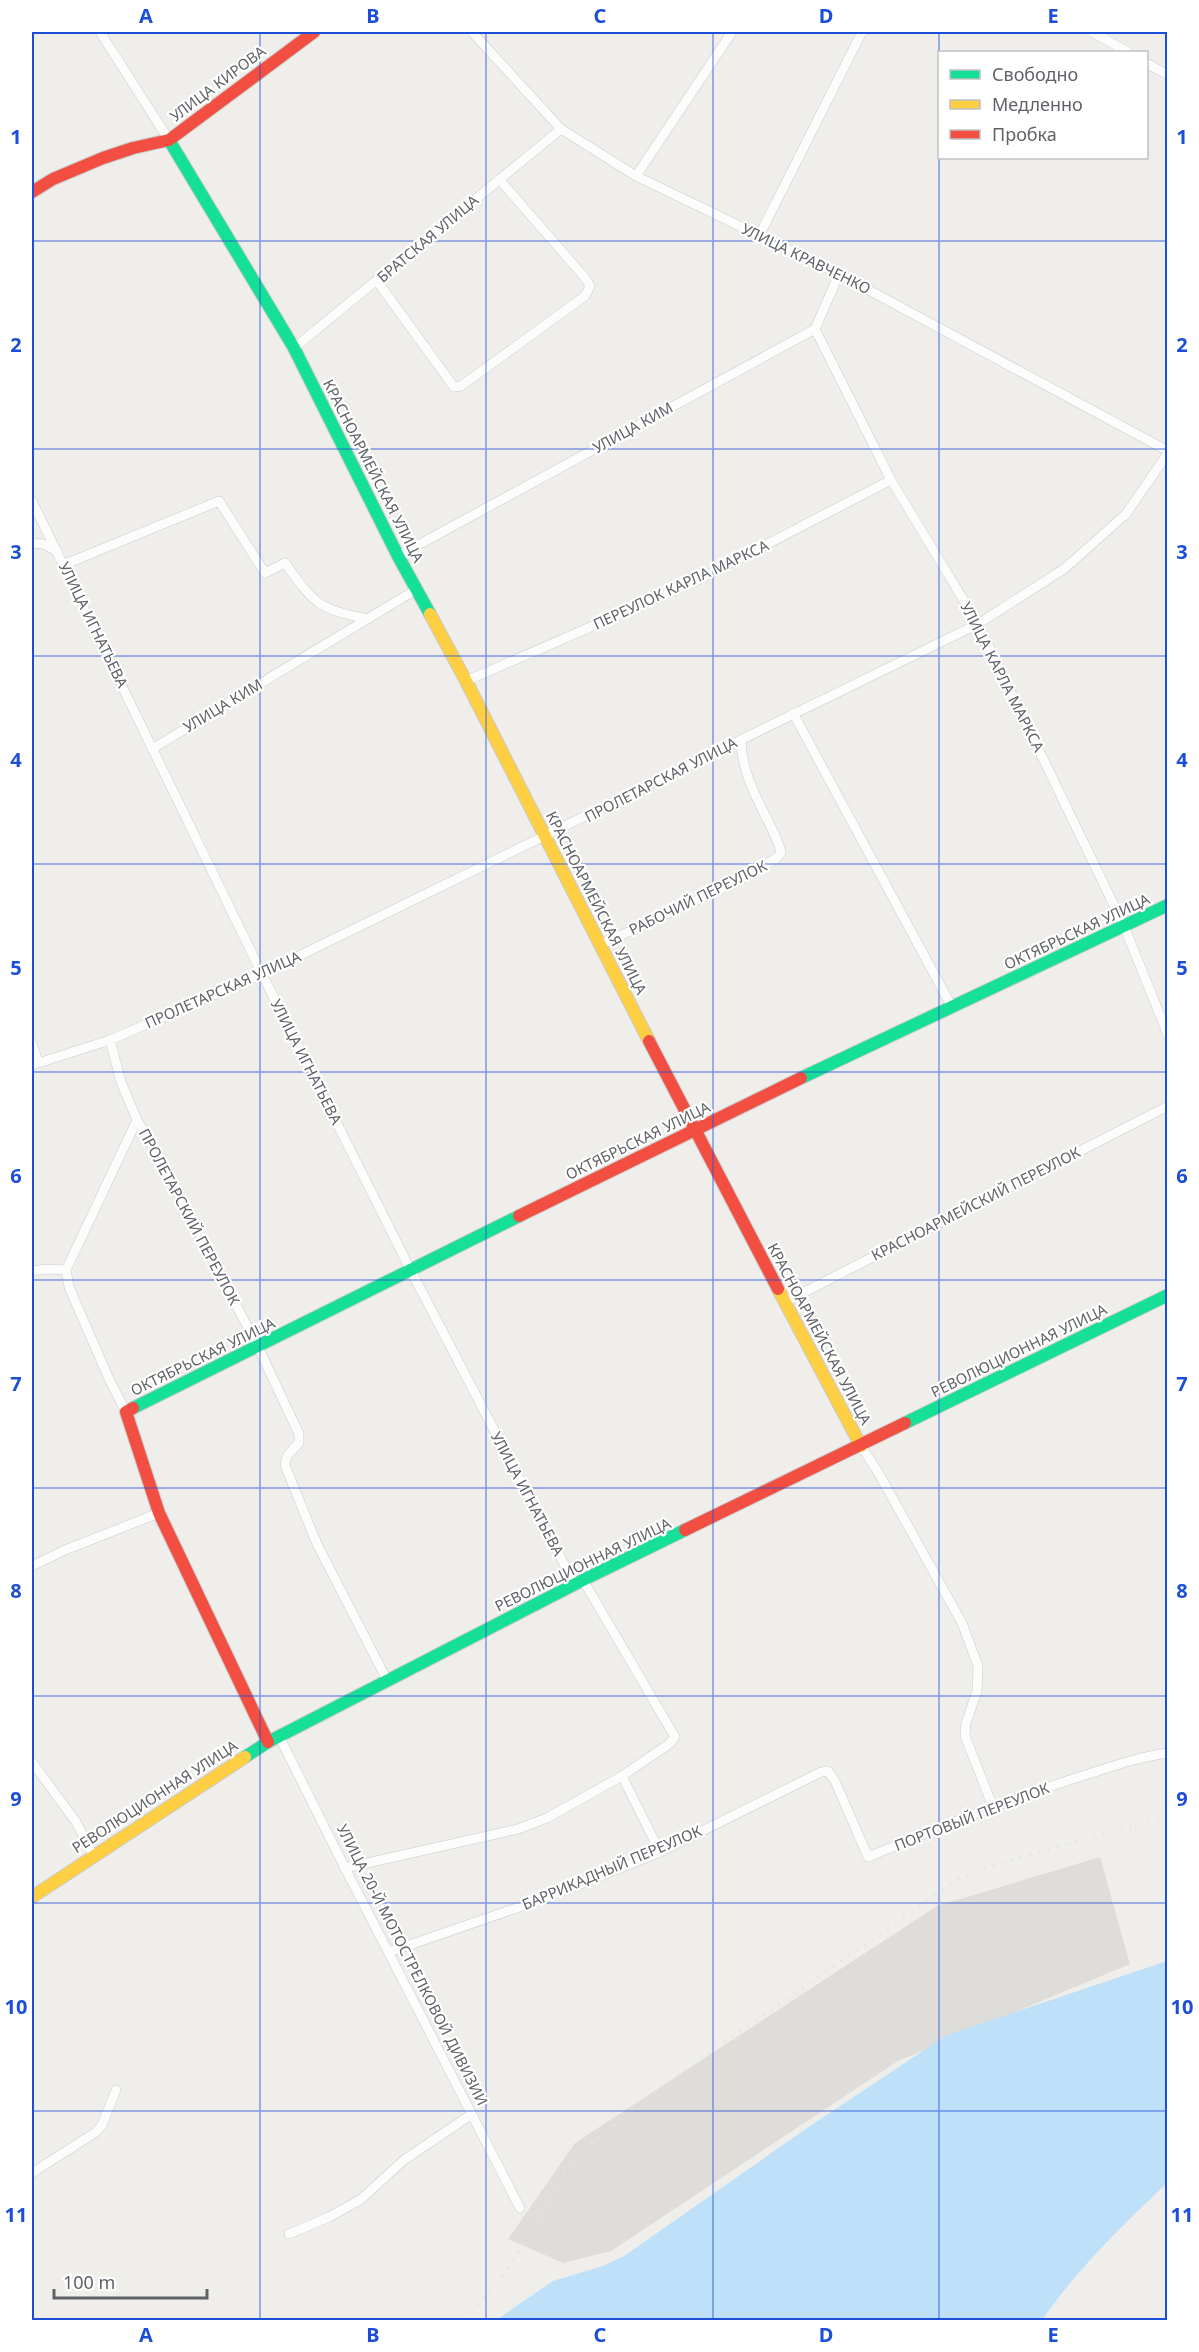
<svg xmlns="http://www.w3.org/2000/svg" width="1199" height="2352" font-family="'Noto Sans',sans-serif">
	<style>
		.industrial { fill: #dfddda }
		.water { fill: #bfe0f9 }
		.lines { fill: none; stroke-linecap: round; stroke-linejoin: round }
		.street-casing { stroke: #cbcccc; stroke-width: 10 }
		.fast-casing { stroke: #cacacb; stroke-width: 14 }
		.slow-casing { stroke: #cacacb; stroke-width: 14 }
		.jam-casing { stroke: #cacacb; stroke-width: 14 }
		.street { stroke: #fdfcfc; stroke-width: 9 }
		.fast { stroke: #16e098; stroke-width: 12 }
		.slow { stroke: #ffcf43; stroke-width: 12 }
		.jam { stroke: #f24e42; stroke-width: 12 }
		.rail { stroke: #e4e4e4; stroke-width: 3; stroke-dasharray: 1.5 8; stroke-linecap: butt }
		.grid { fill: none; stroke: #1d4ed8; stroke-width: 1.5; stroke-opacity: 0.55 }
		.labels { text-anchor: middle; stroke-width: 4.5; stroke-linejoin: round; paint-order: stroke }
		.street-label { font-size: 15px; fill: #5f6368; stroke: #fff }
		.neatline { fill: none; stroke: #1d4ed8; stroke-width: 2 }
		.grid-label { font-size: 20px; text-anchor: middle; font-weight: bold; fill: #1d4ed8 }
	</style>
	<rect width="100%" height="100%" fill="#efeeea"/>
	<path class="industrial" d="M 1100,1857 L 1130,1964 L 898,2061 L 611,2251 L 563,2263 L 508,2239 L 575,2143 L 937,1906 Z"/>
	<path class="water" d="M 1167,1961 L 1167,2183 C 1122,2226 1078,2268 1042,2320 L 496,2320 L 553,2281 L 603,2266 L 624,2256 L 810,2126 L 947,2035 Z"/>
	<g class="lines">
		<g class="street-casing">
			<g id="street">
				<path d="M 100,32 L 169,140"/>
				<path d="M 472,32 L 561,129 L 636,176 L 839,274 L 1168,451"/>
				<path d="M 1092,32 L 1128,52"/>
				<path d="M 1146,63 L 1168,75"/>
				<path d="M 636,176 L 732,32"/>
				<path d="M 759,236 L 862,32"/>
				<path d="M 377,281 L 454,387 L 461,386 L 585,296 L 590,286 L 586,279 L 499,179"/>
				<path d="M 815,329 L 891,480 L 978,624 L 1124,926 L 1168,1035"/>
				<path d="M 294,348 L 561,129"/>
				<path d="M 32,501 L 262,974 L 410,1269 L 575,1585"/>
				<path d="M 32,543 L 43,544 L 57,551"/>
				<path d="M 398,556 L 815,329 L 839,274"/>
				<path d="M 63,565 L 219,501 L 265,573 L 285,563 C 315,604 317,609 368,619"/>
				<path d="M 466,681 L 692,583 L 891,480"/>
				<path d="M 793,713 L 952,1007"/>
				<path d="M 152,749 L 417,589"/>
				<path d="M 600,945 L 734,883 L 777,858 L 781,853 L 779,845 C 764,809 742,780 741,740"/>
				<path d="M 110,1040 L 121,1082 L 137,1120 L 162,1162 L 258,1347 L 299,1434 L 299,1443 C 292,1451 283,1456 286,1468 L 317,1544 L 387,1680"/>
				<path d="M 32,1043 L 38,1062"/>
				<path d="M 32,1065 L 110,1040 L 262,974 L 978,624 L 1064,569 L 1126,514 L 1168,453"/>
				<path d="M 32,1271 L 47,1269 L 66,1270"/>
				<path d="M 785,1302 L 1168,1106"/>
				<path d="M 126,1412 L 109,1379 L 69,1287 L 66,1270 L 137,1120"/>
				<path d="M 861,1446 L 878,1472 L 962,1623 L 978,1666 L 977,1691 L 966,1723 L 965,1736 L 993,1807"/>
				<path d="M 32,1566 L 65,1550 L 159,1513"/>
				<path d="M 279,1736 L 345,1868 L 520,2208"/>
				<path d="M 32,1762 L 76,1822 L 93,1855"/>
				<path d="M 622,1776 L 660,1852"/>
				<path d="M 345,1868 L 518,1829 L 547,1818 L 622,1776 L 669,1744 L 675,1737 L 583,1580"/>
				<path d="M 389,1952 L 543,1899 L 660,1852 L 821,1772 L 828,1771 L 835,1781 L 868,1857 C 938,1828 1007,1800 1079,1777 C 1108,1768 1137,1757 1168,1753"/>
				<path d="M 32,2173 L 96,2132 L 102,2125 L 116,2090"/>
				<path d="M 289,2234 L 329,2217 L 360,2200 L 404,2160 L 472,2114"/>
			</g>
		</g>
		<g class="fast-casing">
			<g id="fast">
				<path d="M 169,140 L 294,348 L 398,556 L 430,614"/>
				<path d="M 801,1078 L 1168,905"/>
				<path d="M 133,1408 L 519,1216"/>
				<path d="M 905,1423 L 1168,1295"/>
				<path d="M 245,1757 L 268,1742 L 583,1580 L 685,1530"/>
			</g>
		</g>
		<g class="slow-casing">
			<g id="slow">
				<path d="M 430,614 L 466,681 L 649,1041"/>
				<path d="M 778,1289 L 861,1446"/>
				<path d="M 32,1897 L 245,1757"/>
			</g>
		</g>
		<g class="jam-casing">
			<g id="jam">
				<path d="M 32,192 L 53,179 L 103,158 L 133,148 L 169,140 L 314,32"/>
				<path d="M 649,1041 L 778,1289"/>
				<path d="M 519,1216 L 801,1078"/>
				<path d="M 133,1408 L 126,1412 L 159,1513 L 268,1742"/>
				<path d="M 685,1530 L 905,1423"/>
			</g>
		</g>
		<use href="#street" class="street"/>
		<use href="#fast" class="fast"/>
		<use href="#slow" class="slow"/>
		<use href="#jam" class="jam"/>
		<g class="rail">
			<path d="M 615,2119 L 960,1878 L 990,1866 L 1168,1816"/>
			<path d="M 465,2320 L 506,2271 L 536,2223 L 562,2171 L 585,2148 L 624,2117"/>
		</g>
	</g>
	<path class="grid" d="M 260,32 L 260,2320M 486,32 L 486,2320M 713,32 L 713,2320M 939,32 L 939,2320M 32,241 L 1168,241M 32,449 L 1168,449M 32,656 L 1168,656M 32,864 L 1168,864M 32,1072 L 1168,1072M 32,1280 L 1168,1280M 32,1488 L 1168,1488M 32,1696 L 1168,1696M 32,1903 L 1168,1903M 32,2111 L 1168,2111"/>
	<g class="labels">
		<g class="street-label">
			<text transform="translate(218 84) rotate(-37)" y="5">УЛИЦА КИРОВА</text>
			<text transform="translate(428 239) rotate(-40)" y="5">БРАТСКАЯ УЛИЦА</text>
			<text transform="translate(806 259) rotate(26)" y="5">УЛИЦА КРАВЧЕНКО</text>
			<text transform="translate(633 428) rotate(-29)" y="5">УЛИЦА КИМ</text>
			<text transform="translate(373 471) rotate(63)" y="5">КРАСНОАРМЕЙСКАЯ УЛИЦА</text>
			<text transform="translate(681 585) rotate(-25)" y="5">ПЕРЕУЛОК КАРЛА МАРКСА</text>
			<text transform="translate(93 625) rotate(64)" y="5">УЛИЦА ИГНАТЬЕВА</text>
			<text transform="translate(1002 677) rotate(63)" y="5">УЛИЦА КАРЛА МАРКСА</text>
			<text transform="translate(223 706) rotate(-31)" y="5">УЛИЦА КИМ</text>
			<text transform="translate(661 780) rotate(-27)" y="5">ПРОЛЕТАРСКАЯ УЛИЦА</text>
			<text transform="translate(698 898) rotate(-26)" y="5">РАБОЧИЙ ПЕРЕУЛОК</text>
			<text transform="translate(596 903) rotate(63)" y="5">КРАСНОАРМЕЙСКАЯ УЛИЦА</text>
			<text transform="translate(1077 932) rotate(-25)" y="5">ОКТЯБРЬСКАЯ УЛИЦА</text>
			<text transform="translate(223 990) rotate(-24)" y="5">ПРОЛЕТАРСКАЯ УЛИЦА</text>
			<text transform="translate(306 1062) rotate(63)" y="5">УЛИЦА ИГНАТЬЕВА</text>
			<text transform="translate(638 1141) rotate(-26)" y="5">ОКТЯБРЬСКАЯ УЛИЦА</text>
			<text transform="translate(976 1204) rotate(-27)" y="5">КРАСНОАРМЕЙСКИЙ ПЕРЕУЛОК</text>
			<text transform="translate(189 1217) rotate(62)" y="5">ПРОЛЕТАРСКИЙ ПЕРЕУЛОК</text>
			<text transform="translate(819 1334) rotate(62)" y="5">КРАСНОАРМЕЙСКАЯ УЛИЦА</text>
			<text transform="translate(1019 1351) rotate(-26)" y="5">РЕВОЛЮЦИОННАЯ УЛИЦА</text>
			<text transform="translate(203 1357) rotate(-26)" y="5">ОКТЯБРЬСКАЯ УЛИЦА</text>
			<text transform="translate(527 1494) rotate(62)" y="5">УЛИЦА ИГНАТЬЕВА</text>
			<text transform="translate(583 1565) rotate(-26)" y="5">РЕВОЛЮЦИОННАЯ УЛИЦА</text>
			<text transform="translate(155 1797) rotate(-33)" y="5">РЕВОЛЮЦИОННАЯ УЛИЦА</text>
			<text transform="translate(972 1817) rotate(-21)" y="5">ПОРТОВЫЙ ПЕРЕУЛОК</text>
			<text transform="translate(612 1868) rotate(-23)" y="5">БАРРИКАДНЫЙ ПЕРЕУЛОК</text>
			<text transform="translate(412 1965) rotate(63)" y="5">УЛИЦА 20-Й МОТОСТРЕЛКОВОЙ ДИВИЗИИ</text>
		</g>
	</g>
	<rect width="1199" height="2352" fill="none" stroke="#ffffff" stroke-width="66"/>
	<rect x="938" y="51" width="210" height="108" fill="#ffffff" stroke="#bfc1c3" stroke-width="1.5"/>
	<rect x="950" y="70" width="30" height="9" fill="#16e098" stroke="#bfc1c3" stroke-width="1.5"/>
	<text x="992" y="81" font-size="18" fill="#5f6368">Свободно</text>
	<rect x="950" y="100" width="30" height="9" fill="#ffcf43" stroke="#bfc1c3" stroke-width="1.5"/>
	<text x="992" y="111" font-size="18" fill="#5f6368">Медленно</text>
	<rect x="950" y="130" width="30" height="9" fill="#f24e42" stroke="#bfc1c3" stroke-width="1.5"/>
	<text x="992" y="141" font-size="18" fill="#5f6368">Пробка</text>
	<path d="M54 2289v9h153v-9" fill="none" stroke="#5f6368" stroke-width="3"/>
	<text x="63" y="2289" font-size="18" fill="#5f6368" stroke="#ffffff" stroke-width="4.5" paint-order="stroke">100 m</text>
	<rect x="33" y="33" width="1133" height="2286" class="neatline"/>
	<g class="grid-label">
		<text x="146" y="23">A</text>
		<text x="373" y="23">B</text>
		<text x="600" y="23">C</text>
		<text x="826" y="23">D</text>
		<text x="1053" y="23">E</text>
		<text x="16" y="144">1</text>
		<text x="1182" y="144">1</text>
		<text x="16" y="352">2</text>
		<text x="1182" y="352">2</text>
		<text x="16" y="559">3</text>
		<text x="1182" y="559">3</text>
		<text x="16" y="767">4</text>
		<text x="1182" y="767">4</text>
		<text x="16" y="975">5</text>
		<text x="1182" y="975">5</text>
		<text x="16" y="1183">6</text>
		<text x="1182" y="1183">6</text>
		<text x="16" y="1391">7</text>
		<text x="1182" y="1391">7</text>
		<text x="16" y="1598">8</text>
		<text x="1182" y="1598">8</text>
		<text x="16" y="1806">9</text>
		<text x="1182" y="1806">9</text>
		<text x="16" y="2014">10</text>
		<text x="1182" y="2014">10</text>
		<text x="16" y="2222">11</text>
		<text x="1182" y="2222">11</text>
		<text x="146" y="2342">A</text>
		<text x="373" y="2342">B</text>
		<text x="600" y="2342">C</text>
		<text x="826" y="2342">D</text>
		<text x="1053" y="2342">E</text>
	</g>
</svg>
